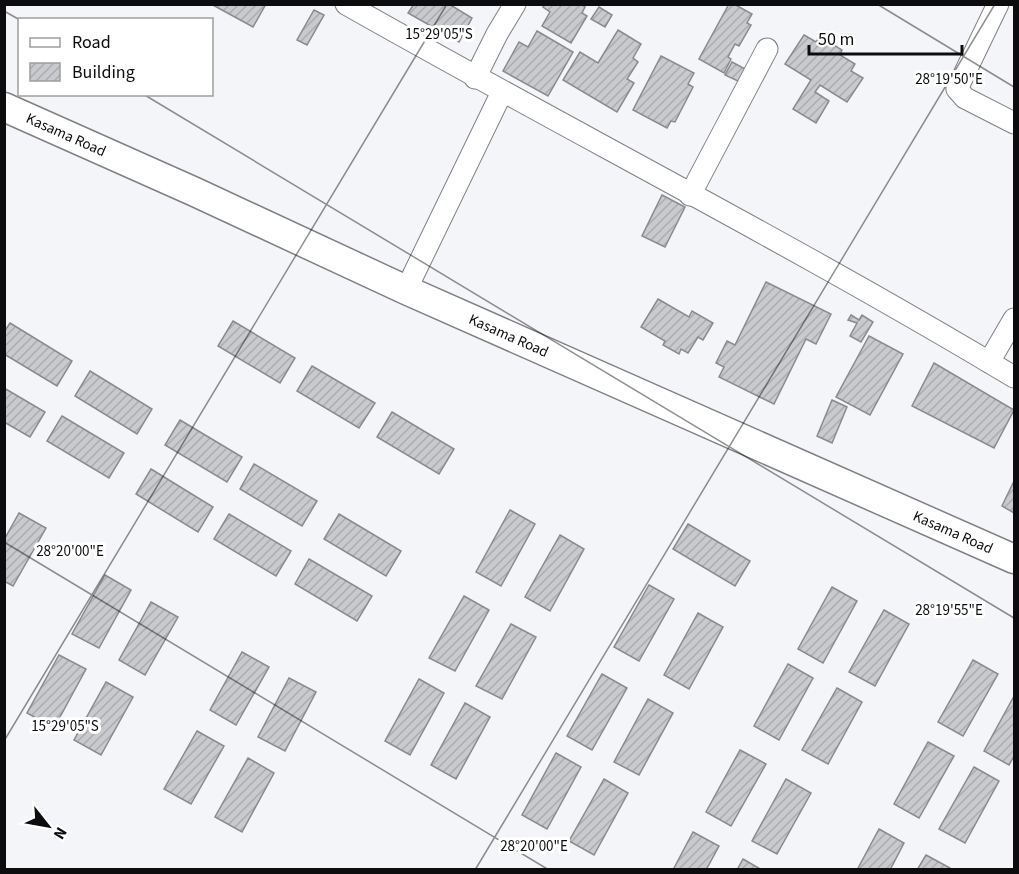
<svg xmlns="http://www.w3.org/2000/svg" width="1019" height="874" font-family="'Source Sans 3',sans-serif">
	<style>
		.building { fill: url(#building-hatch); stroke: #898a8e; stroke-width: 1.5 }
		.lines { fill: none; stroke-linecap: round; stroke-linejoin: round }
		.street-casing { stroke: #7f8084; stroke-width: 23 }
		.secondary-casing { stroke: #7f8084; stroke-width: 31 }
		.street { stroke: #fff; stroke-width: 21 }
		.secondary { stroke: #fff; stroke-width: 28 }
		.ticks { fill: none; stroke: #0c0c0e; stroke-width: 1.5; stroke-opacity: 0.45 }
		.labels { text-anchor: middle; stroke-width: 6; stroke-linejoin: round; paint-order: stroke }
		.street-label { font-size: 15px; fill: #0c0c0e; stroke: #fff }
		.ticks-label { font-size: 15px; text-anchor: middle; fill: #0c0c0e; stroke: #fff; stroke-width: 6; stroke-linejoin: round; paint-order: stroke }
	</style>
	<defs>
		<pattern id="building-hatch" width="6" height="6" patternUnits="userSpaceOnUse" patternTransform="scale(1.5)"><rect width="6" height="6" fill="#c9cace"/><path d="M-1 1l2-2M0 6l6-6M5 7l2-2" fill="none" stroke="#abacb0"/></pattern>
	</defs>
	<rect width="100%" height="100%" fill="#f4f5f9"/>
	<g class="building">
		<path d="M 211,4 L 266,4 L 253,27 Z"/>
		<path d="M 414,4 L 449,4 L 472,18 L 459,42 L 408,13 Z"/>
		<path d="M 545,4 L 581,4 L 585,7 L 582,13 L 587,16 L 571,43 L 542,26 L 550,12 L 543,7 Z"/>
		<path d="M 729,4 L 734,4 L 752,14 L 747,23 L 751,25 L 739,46 L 735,44 L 728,57 L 731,59 L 724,73 L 699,59 Z"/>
		<path d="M 599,7 L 612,15 L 605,27 L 591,19 Z"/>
		<path d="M 314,10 L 324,15 L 307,45 L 297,40 Z"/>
		<path d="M 618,30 L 641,44 L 633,58 L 638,62 L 627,79 L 634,83 L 617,112 L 563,80 L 580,52 L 598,63 Z"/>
		<path d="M 537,31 L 573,52 L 548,96 L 503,71 L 519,42 L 528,47 Z"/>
		<path d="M 804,35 L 816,42 L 820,36 L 842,50 L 840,55 L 855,64 L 851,71 L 863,78 L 847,102 L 820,85 L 815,92 L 829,101 L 816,123 L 793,109 L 811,80 L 785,64 Z"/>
		<path d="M 661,56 L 694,73 L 688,84 L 693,87 L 675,122 L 671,121 L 667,128 L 633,110 Z"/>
		<path d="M 732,62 L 747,70 L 740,82 L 725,75 Z"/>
		<path d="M 662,195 L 685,207 L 665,247 L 642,236 Z"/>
		<path d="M 766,282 L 831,314 L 816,344 L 806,339 L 774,404 L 719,377 L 724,367 L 716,363 L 727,341 L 735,345 Z"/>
		<path d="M 658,299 L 689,317 L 692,311 L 713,323 L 703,340 L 698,337 L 688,353 L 681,349 L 679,354 L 663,345 L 665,341 L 641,327 Z"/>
		<path d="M 851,315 L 859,320 L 862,315 L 873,322 L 861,342 L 850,336 L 857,323 L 848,320 Z"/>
		<path d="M 233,321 L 295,358 L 280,383 L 218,346 Z"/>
		<path d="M 10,323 L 72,361 L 57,386 L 4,354 L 4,332 Z"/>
		<path d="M 869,336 L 903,354 L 870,415 L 836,397 Z"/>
		<path d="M 934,363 L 1014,410 L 994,448 L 912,406 Z"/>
		<path d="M 312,366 L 375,403 L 359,428 L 297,391 Z"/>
		<path d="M 90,371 L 152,409 L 137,434 L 75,396 Z"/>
		<path d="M 4,388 L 45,412 L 30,437 L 4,422 Z"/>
		<path d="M 832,400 L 847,407 L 832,443 L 817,436 Z"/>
		<path d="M 392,412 L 454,449 L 439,474 L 377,437 Z"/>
		<path d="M 62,416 L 124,453 L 109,478 L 47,441 Z"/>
		<path d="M 180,420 L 242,457 L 227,482 L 165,445 Z"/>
		<path d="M 254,464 L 317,501 L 302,526 L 240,489 Z"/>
		<path d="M 151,469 L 213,507 L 198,532 L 136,494 Z"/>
		<path d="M 1014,481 L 1014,513 L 1002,506 Z"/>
		<path d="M 510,510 L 535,524 L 501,586 L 476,572 Z"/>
		<path d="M 19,513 L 46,528 L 13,586 L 4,581 L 4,540 Z"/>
		<path d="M 229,514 L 291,551 L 276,576 L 214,539 Z"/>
		<path d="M 339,514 L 401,551 L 386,576 L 324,539 Z"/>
		<path d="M 688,524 L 750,561 L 735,586 L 673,549 Z"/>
		<path d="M 560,535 L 584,549 L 550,611 L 525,597 Z"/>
		<path d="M 309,559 L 372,596 L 357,621 L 295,584 Z"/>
		<path d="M 105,575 L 131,590 L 99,648 L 72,634 Z"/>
		<path d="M 649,585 L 674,599 L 639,661 L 614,647 Z"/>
		<path d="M 832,587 L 857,601 L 823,663 L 798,649 Z"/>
		<path d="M 464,596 L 489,610 L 455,671 L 429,658 Z"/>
		<path d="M 151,602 L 178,617 L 145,675 L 119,660 Z"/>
		<path d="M 884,610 L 909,624 L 875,686 L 849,672 Z"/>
		<path d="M 698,613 L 723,627 L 689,689 L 664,675 Z"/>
		<path d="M 511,624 L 536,637 L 502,699 L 476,686 Z"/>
		<path d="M 242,652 L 269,667 L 236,725 L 210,710 Z"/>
		<path d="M 59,655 L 86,669 L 54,728 L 27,713 Z"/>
		<path d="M 973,660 L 998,674 L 963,736 L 938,722 Z"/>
		<path d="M 788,664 L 813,678 L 779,740 L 754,726 Z"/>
		<path d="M 602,674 L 627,688 L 592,750 L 567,736 Z"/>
		<path d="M 289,678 L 316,692 L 285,751 L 258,737 Z"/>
		<path d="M 419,679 L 444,693 L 410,755 L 385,741 Z"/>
		<path d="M 106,682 L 133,697 L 101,755 L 74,740 Z"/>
		<path d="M 837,688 L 862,702 L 828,764 L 802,750 Z"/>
		<path d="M 1014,696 L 1014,756 L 1009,765 L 984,751 Z"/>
		<path d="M 648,699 L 673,713 L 639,775 L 614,762 Z"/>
		<path d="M 465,703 L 490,717 L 456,779 L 431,765 Z"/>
		<path d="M 197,731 L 224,746 L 191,804 L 164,789 Z"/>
		<path d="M 928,742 L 954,756 L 919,818 L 894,804 Z"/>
		<path d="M 740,750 L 766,764 L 731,826 L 706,812 Z"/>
		<path d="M 556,753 L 581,767 L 547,829 L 522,815 Z"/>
		<path d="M 248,758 L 274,773 L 242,832 L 215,817 Z"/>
		<path d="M 974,767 L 999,781 L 965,843 L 939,829 Z"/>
		<path d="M 604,779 L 628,793 L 594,855 L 569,841 Z"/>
		<path d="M 786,779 L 811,793 L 777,854 L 752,841 Z"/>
		<path d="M 879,829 L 904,843 L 890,870 L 857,870 Z"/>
		<path d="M 693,832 L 719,846 L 706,870 L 673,870 Z"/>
		<path d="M 926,855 L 950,868 L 950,870 L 917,870 Z"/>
		<path d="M 743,859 L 762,870 L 737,870 Z"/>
	</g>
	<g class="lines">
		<g class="street-casing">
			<g id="street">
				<path d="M 346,4 C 568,130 796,246 1014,377"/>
				<path d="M 998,4 L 957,89 L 965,98 L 1014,123"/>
				<path d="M 475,78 L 497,34 L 515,4"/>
				<path d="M 690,195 L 767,49"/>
				<path d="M 406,290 L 502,92"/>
				<path d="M 989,362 L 1014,319"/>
			</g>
		</g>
		<g class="secondary-casing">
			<g id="secondary">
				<path id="s1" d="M 4,107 L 195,192 L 406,290 L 1014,559"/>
			</g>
		</g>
		<use href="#street" class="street"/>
		<use href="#secondary" class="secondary"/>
	</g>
	<path class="ticks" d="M 877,4 L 1014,87M 4,11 L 20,20M 143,94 L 1014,618M 4,542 L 549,870M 4,741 L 447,4M 475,870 L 995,4"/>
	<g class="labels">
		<g class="street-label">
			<text dy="5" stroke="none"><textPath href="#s1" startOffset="68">Kasama Road</textPath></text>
			<text dy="5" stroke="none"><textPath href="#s1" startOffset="554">Kasama Road</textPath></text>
			<text dy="5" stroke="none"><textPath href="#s1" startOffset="1040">Kasama Road</textPath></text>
		</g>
	</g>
	<g class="ticks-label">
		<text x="439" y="39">15°29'05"S</text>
		<text x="949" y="84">28°19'50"E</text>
		<text x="70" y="556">28°20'00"E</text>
		<text x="949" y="615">28°19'55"E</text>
		<text x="65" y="731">15°29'05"S</text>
		<text x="534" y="851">28°20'00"E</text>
	</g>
	<rect width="1019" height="874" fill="none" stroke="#0c0c0e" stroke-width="12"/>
	<rect x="18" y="18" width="195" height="78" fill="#ffffff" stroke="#9e9e9f" stroke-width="1.5"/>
	<rect x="30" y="38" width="30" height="9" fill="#ffffff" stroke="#9e9e9f" stroke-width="1.5"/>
	<text x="72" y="48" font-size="18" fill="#0c0c0e">Road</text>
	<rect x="30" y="63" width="30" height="18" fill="url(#building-hatch)" stroke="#9e9e9f" stroke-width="1.5"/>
	<text x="72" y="78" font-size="18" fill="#0c0c0e">Building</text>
	<g transform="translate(48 826) rotate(121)" stroke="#ffffff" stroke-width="4.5" paint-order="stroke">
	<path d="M0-4.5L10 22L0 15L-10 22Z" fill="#0c0c0e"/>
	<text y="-9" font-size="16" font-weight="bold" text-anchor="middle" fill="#0c0c0e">N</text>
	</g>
	<path d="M809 45v9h153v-9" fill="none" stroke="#0c0c0e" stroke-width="3"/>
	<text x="818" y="45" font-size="18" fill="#0c0c0e" stroke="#ffffff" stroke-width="4.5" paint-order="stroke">50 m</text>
</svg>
